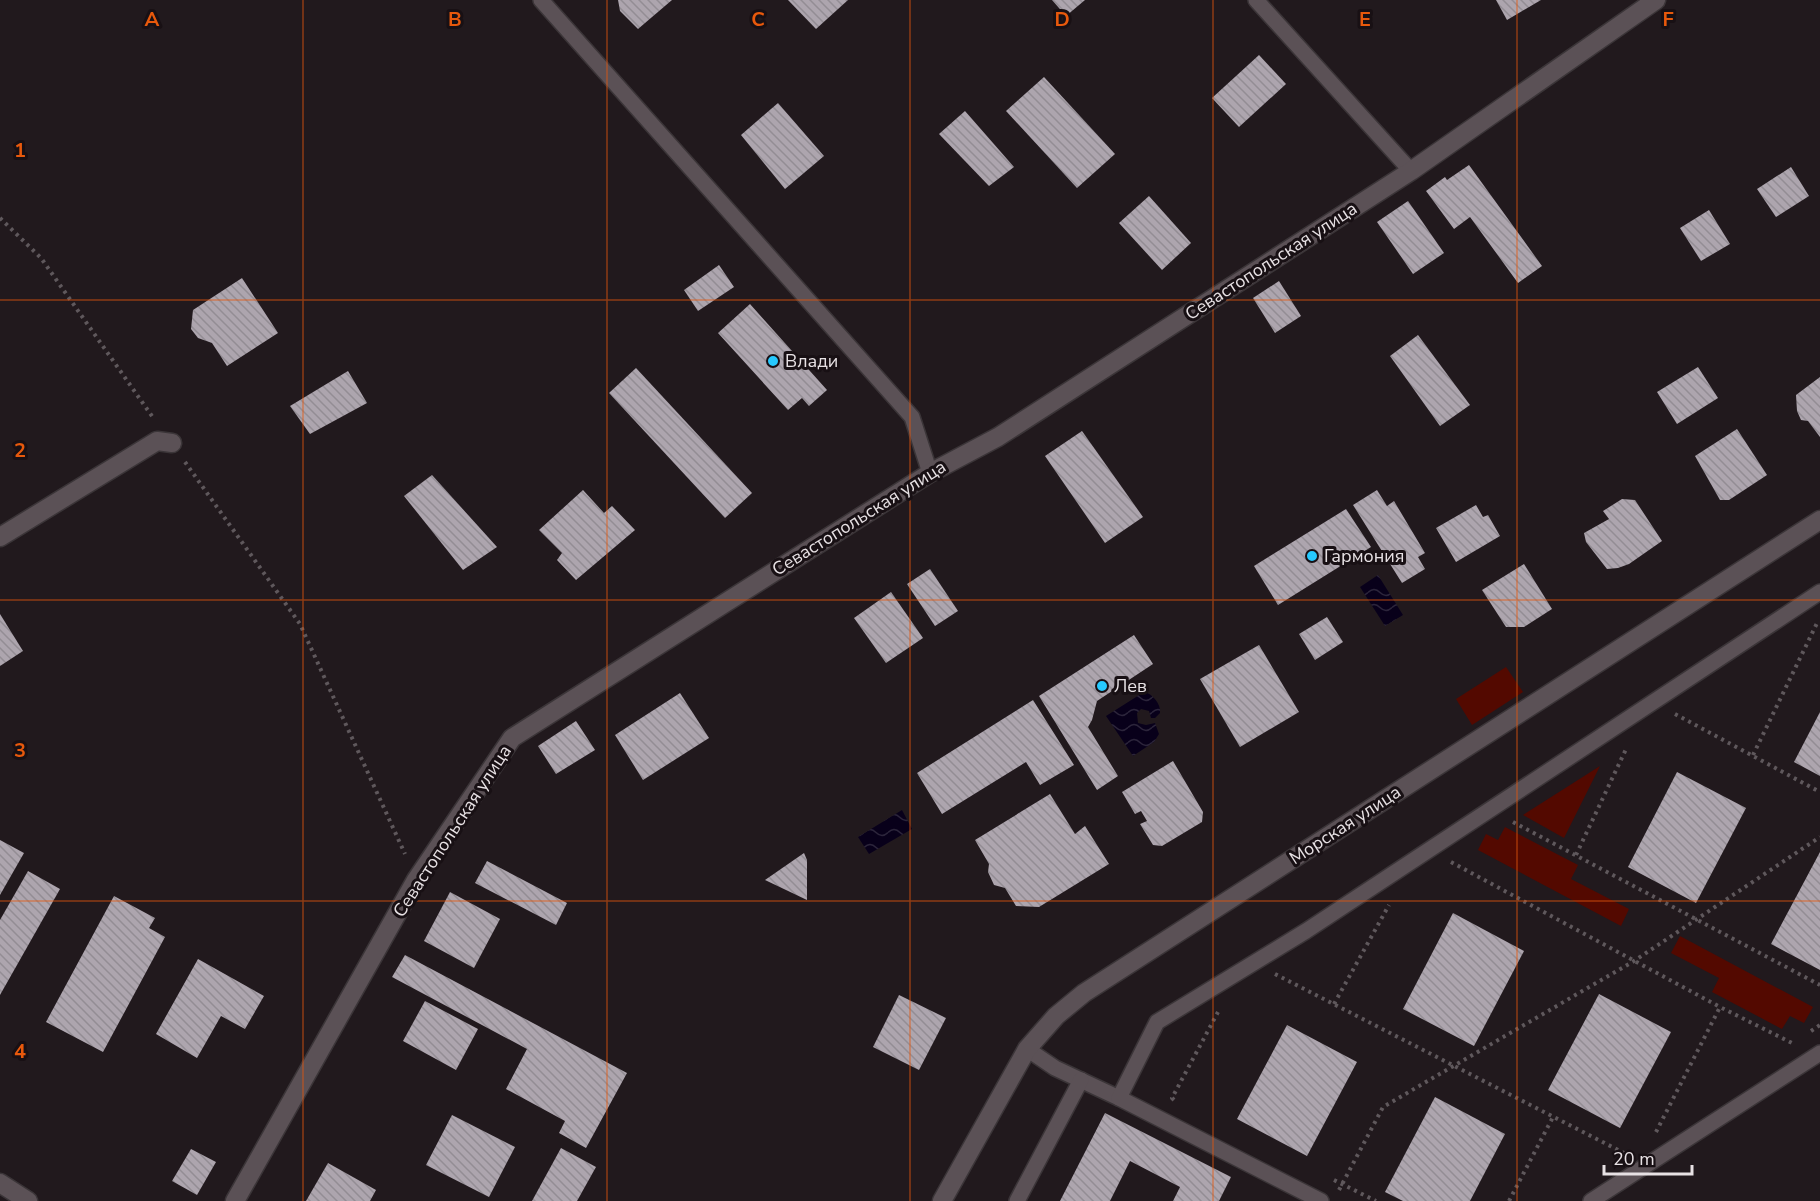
<svg xmlns="http://www.w3.org/2000/svg" width="1820" height="1201" font-family="'Nunito Sans',sans-serif">
	<style>
		.green { fill: #530900 }
		.water { fill: url(#water-waves) }
		.building { fill: url(#building-back-hatch) }
		.lines { fill: none; stroke-linecap: round; stroke-linejoin: round }
		.lane-casing { stroke: #3b3538; stroke-width: 18 }
		.street-casing { stroke: #3b3538; stroke-width: 21 }
		.path { stroke: #5f585c; stroke-width: 4; stroke-dasharray: 3 4.5; stroke-linecap: butt }
		.lane { stroke: #5b5156; stroke-width: 15 }
		.street { stroke: #5b5156; stroke-width: 18 }
		.grid { fill: none; stroke: #e8590c; stroke-width: 1.5; stroke-opacity: 0.55 }
		.poi-dot { fill: #26c9fe; stroke: #181014; stroke-width: 2 }
		.labels { text-anchor: middle; stroke-width: 6; stroke-linejoin: round; paint-order: stroke }
		.street-label { font-size: 18px; fill: #e7e1e4; stroke: #181014 }
		.poi-label { font-size: 18px; fill: #e7e1e4; stroke: #181014; text-anchor: start }
		.grid-label { font-size: 20px; text-anchor: middle; font-weight: bold; fill: #e8590c; stroke: #181014; stroke-width: 6; stroke-linejoin: round; paint-order: stroke }
	</style>
	<defs>
		<pattern id="water-waves" width="16" height="10" patternUnits="userSpaceOnUse" patternTransform="scale(1.5)"><rect width="16" height="10" fill="#08001a"/><path d="M0 5q4-4 8 0t8 0" fill="none" stroke="#2c253b"/></pattern>
		<pattern id="building-back-hatch" width="6" height="6" patternUnits="userSpaceOnUse" patternTransform="scale(1.5)"><rect width="6" height="6" fill="#ada5ae"/><path d="M-1 5l2 2M0 0l6 6M5-1l2 2" fill="none" stroke="#938d94"/></pattern>
	</defs>
	<rect width="100%" height="100%" fill="#21191d"/>
	<g class="green">
		<path d="M 1506,667 L 1523,692 L 1472,725 L 1456,699 Z"/>
		<path d="M 1600,766 L 1564,838 L 1523,815 Z"/>
		<path d="M 1505,827 L 1578,865 L 1571,879 L 1629,909 L 1621,926 L 1478,850 L 1486,834 L 1498,840 Z"/>
		<path d="M 1680,936 L 1813,1007 L 1804,1023 L 1790,1016 L 1782,1029 L 1712,992 L 1719,978 L 1671,953 Z"/>
	</g>
	<g class="water">
		<path d="M 1378,575 L 1403,615 L 1385,626 L 1360,587 Z"/>
		<path d="M 1144,692 C 1153,694 1161,704 1160,713 L 1155,718 L 1151,718 L 1149,711 L 1141,709 L 1137,713 L 1138,723 L 1146,725 L 1155,723 L 1159,734 L 1154,742 L 1133,756 L 1106,716 Z"/>
		<path d="M 902,810 L 912,829 L 869,854 L 858,837 Z"/>
	</g>
	<g class="building">
		<path d="M 618,0 L 672,0 L 638,29 L 620,11 Z"/>
		<path d="M 788,0 L 848,0 L 816,29 Z"/>
		<path d="M 1052,0 L 1085,0 L 1066,16 Z"/>
		<path d="M 1496,0 L 1541,0 L 1507,20 Z"/>
		<path d="M 1259,55 L 1286,84 L 1239,127 L 1212,98 Z"/>
		<path d="M 1044,77 L 1115,154 L 1077,188 L 1006,111 Z"/>
		<path d="M 778,103 L 824,156 L 785,189 L 741,135 Z"/>
		<path d="M 965,111 L 1014,167 L 989,186 L 939,134 Z"/>
		<path d="M 1469,165 L 1542,266 L 1518,283 L 1470,217 L 1454,229 L 1426,191 L 1445,177 L 1447,180 Z"/>
		<path d="M 1791,167 L 1809,196 L 1776,217 L 1757,189 Z"/>
		<path d="M 1149,196 L 1191,243 L 1162,270 L 1119,223 Z"/>
		<path d="M 1408,201 L 1444,253 L 1413,274 L 1377,222 Z"/>
		<path d="M 1709,210 L 1730,244 L 1701,261 L 1680,228 Z"/>
		<path d="M 719,265 L 734,287 L 698,311 L 684,290 Z"/>
		<path d="M 242,278 L 278,333 L 227,366 L 212,343 L 198,338 L 191,329 L 193,310 Z"/>
		<path d="M 1279,281 L 1301,316 L 1275,333 L 1253,298 Z"/>
		<path d="M 750,304 L 827,390 L 809,406 L 802,398 L 788,410 L 718,333 Z"/>
		<path d="M 1418,335 L 1470,405 L 1440,426 L 1390,356 Z"/>
		<path d="M 1698,367 L 1718,398 L 1677,424 L 1657,392 Z"/>
		<path d="M 636,368 L 752,493 L 725,518 L 609,393 Z"/>
		<path d="M 348,371 L 367,403 L 310,434 L 290,406 Z"/>
		<path d="M 1820,377 L 1820,437 L 1808,421 L 1801,420 L 1797,411 L 1796,395 Z"/>
		<path d="M 1737,429 L 1767,475 L 1729,500 L 1720,500 L 1695,456 Z"/>
		<path d="M 1082,431 L 1143,517 L 1105,543 L 1045,456 Z"/>
		<path d="M 432,475 L 497,547 L 463,570 L 404,496 Z"/>
		<path d="M 583,490 L 604,513 L 612,506 L 635,530 L 576,580 L 557,560 L 562,553 L 539,530 Z"/>
		<path d="M 1377,490 L 1387,506 L 1394,501 L 1425,553 L 1418,557 L 1425,569 L 1402,583 L 1353,505 Z"/>
		<path d="M 1622,499 L 1635,500 L 1662,541 L 1629,564 L 1618,568 L 1607,569 L 1586,542 L 1584,533 L 1609,519 L 1603,511 Z"/>
		<path d="M 1476,505 L 1483,517 L 1488,515 L 1500,536 L 1456,562 L 1436,528 Z"/>
		<path d="M 1346,509 L 1371,547 L 1278,605 L 1254,566 Z"/>
		<path d="M 1524,564 L 1552,609 L 1524,627 L 1506,627 L 1482,590 Z"/>
		<path d="M 930,569 L 958,611 L 935,626 L 907,584 Z"/>
		<path d="M 891,592 L 923,638 L 886,663 L 854,618 Z"/>
		<path d="M 0,614 L 23,651 L 0,666 Z"/>
		<path d="M 1327,617 L 1343,642 L 1315,660 L 1299,634 Z"/>
		<path d="M 1134,635 L 1153,664 L 1097,701 L 1092,720 L 1088,727 L 1118,776 L 1097,790 L 1039,696 Z"/>
		<path d="M 1259,645 L 1299,712 L 1240,747 L 1200,679 Z"/>
		<path d="M 680,693 L 709,738 L 643,780 L 615,735 Z"/>
		<path d="M 1033,700 L 1074,765 L 1040,785 L 1026,762 L 942,814 L 917,773 Z"/>
		<path d="M 1820,712 L 1820,776 L 1794,762 Z"/>
		<path d="M 576,721 L 595,750 L 556,774 L 538,746 Z"/>
		<path d="M 1173,761 L 1203,812 L 1202,822 L 1162,846 L 1153,845 L 1140,824 L 1147,821 L 1141,811 L 1135,814 L 1122,792 Z"/>
		<path d="M 1677,772 L 1746,808 L 1696,903 L 1628,867 Z"/>
		<path d="M 1050,794 L 1075,834 L 1085,826 L 1109,864 L 1039,907 L 1016,906 L 1005,888 L 994,885 L 988,872 L 989,864 L 975,840 Z"/>
		<path d="M 0,840 L 24,853 L 0,895 Z"/>
		<path d="M 1820,852 L 1820,970 L 1771,944 Z"/>
		<path d="M 804,853 L 807,860 L 807,900 L 765,880 Z"/>
		<path d="M 487,861 L 567,903 L 556,925 L 475,883 Z"/>
		<path d="M 28,871 L 60,889 L 0,995 L 0,920 Z"/>
		<path d="M 450,892 L 500,919 L 474,968 L 424,941 Z"/>
		<path d="M 114,896 L 155,918 L 149,928 L 165,937 L 103,1052 L 46,1022 Z"/>
		<path d="M 1453,913 L 1524,951 L 1474,1046 L 1403,1009 Z"/>
		<path d="M 405,955 L 627,1073 L 586,1148 L 559,1133 L 565,1121 L 506,1089 L 527,1049 L 392,977 Z"/>
		<path d="M 198,959 L 264,996 L 245,1029 L 221,1016 L 197,1058 L 156,1034 Z"/>
		<path d="M 1599,994 L 1671,1032 L 1620,1128 L 1548,1090 Z"/>
		<path d="M 899,995 L 946,1018 L 919,1070 L 873,1047 Z"/>
		<path d="M 425,1001 L 478,1029 L 456,1070 L 403,1041 Z"/>
		<path d="M 1287,1025 L 1357,1062 L 1307,1156 L 1237,1119 Z"/>
		<path d="M 1435,1097 L 1505,1134 L 1470,1201 L 1403,1201 L 1385,1192 Z"/>
		<path d="M 1105,1113 L 1231,1177 L 1219,1201 L 1173,1201 L 1180,1187 L 1130,1161 L 1110,1201 L 1060,1201 Z"/>
		<path d="M 452,1115 L 515,1147 L 489,1197 L 426,1165 Z"/>
		<path d="M 561,1148 L 596,1167 L 577,1201 L 532,1201 Z"/>
		<path d="M 191,1149 L 216,1162 L 197,1195 L 172,1181 Z"/>
		<path d="M 328,1163 L 376,1190 L 370,1201 L 306,1201 Z"/>
	</g>
	<g class="lines">
		<g class="lane-casing">
			<g id="lane">
				<path d="M 541,0 L 912,417 L 930,473"/>
				<path d="M 1256,0 L 1411,171"/>
				<path d="M 1027,1049 L 1055,1068 L 1119,1098"/>
				<path d="M 1017,1201 L 1081,1080"/>
				<path d="M 1321,1201 L 1119,1098 L 1157,1022 L 1306,931 L 1820,592"/>
				<path d="M 1591,1201 L 1820,1053"/>
			</g>
		</g>
		<g class="street-casing">
			<g id="street">
				<path d="M 0,537 L 157,441 L 172,443"/>
				<path d="M 0,1183 L 28,1201"/>
				<path d="M 235,1201 L 416,880 L 512,738 L 930,473 L 998,437 L 1411,171 L 1656,0"/>
				<path d="M 942,1201 L 1027,1049 L 1056,1016 L 1084,993 L 1820,520"/>
			</g>
		</g>
		<g class="path">
			<path d="M 0,218 L 41,258 L 154,419"/>
			<path d="M 185,462 L 300,624 L 405,854"/>
			<path d="M 1675,714 L 1820,792"/>
			<path d="M 1753,755 L 1818,621"/>
			<path d="M 1513,822 L 1820,985"/>
			<path d="M 1576,855 L 1627,747"/>
			<path d="M 1451,862 L 1720,1007"/>
			<path d="M 1275,974 L 1624,1153"/>
			<path d="M 1334,1004 L 1389,905"/>
			<path d="M 1811,1031 L 1820,1025"/>
			<path d="M 1174,1100 L 1172,1098 L 1218,1012"/>
			<path d="M 1656,1132 L 1720,1007 L 1792,1043 L 1795,1041"/>
			<path d="M 1334,1180 L 1376,1201"/>
			<path d="M 1339,1190 L 1383,1107 L 1634,961 L 1820,837"/>
			<path d="M 1509,1201 L 1553,1117"/>
		</g>
		<use href="#lane" class="lane"/>
		<use href="#street" class="street"/>
	</g>
	<path class="grid" d="M 303,0 L 303,1201M 607,0 L 607,1201M 910,0 L 910,1201M 1213,0 L 1213,1201M 1517,0 L 1517,1201M 0,300 L 1820,300M 0,600 L 1820,600M 0,901 L 1820,901"/>
	<g class="poi-dot">
		<circle cx="773" cy="361" r="6"/>
		<circle cx="1312" cy="556" r="6"/>
		<circle cx="1102" cy="686" r="6"/>
	</g>
	<g class="labels">
		<g class="street-label">
			<text transform="translate(1271 261) rotate(-33)" y="6">Севастопольская улица</text>
			<text transform="translate(859 518) rotate(-32)" y="6">Севастопольская улица</text>
			<text transform="translate(1345 825) rotate(-33)" y="6">Морская улица</text>
			<text transform="translate(452 831) rotate(-57)" y="6">Севастопольская улица</text>
		</g>
		<g class="poi-label">
			<text x="785" y="367">Влади</text>
			<text x="1324" y="562">Гармония</text>
			<text x="1114" y="692">Лев</text>
		</g>
	</g>
	<g class="grid-label">
		<text x="152" y="26">A</text>
		<text x="455" y="26">B</text>
		<text x="758" y="26">C</text>
		<text x="1062" y="26">D</text>
		<text x="1365" y="26">E</text>
		<text x="1668" y="26">F</text>
		<text x="20" y="157">1</text>
		<text x="20" y="457">2</text>
		<text x="20" y="757">3</text>
		<text x="20" y="1058">4</text>
	</g>
	<path d="M1604 1165v9h88v-9" fill="none" stroke="#e7e1e4" stroke-width="3"/>
	<text x="1613" y="1165" font-size="18" fill="#e7e1e4" stroke="#181014" stroke-width="4.5" paint-order="stroke">20 m</text>
</svg>
